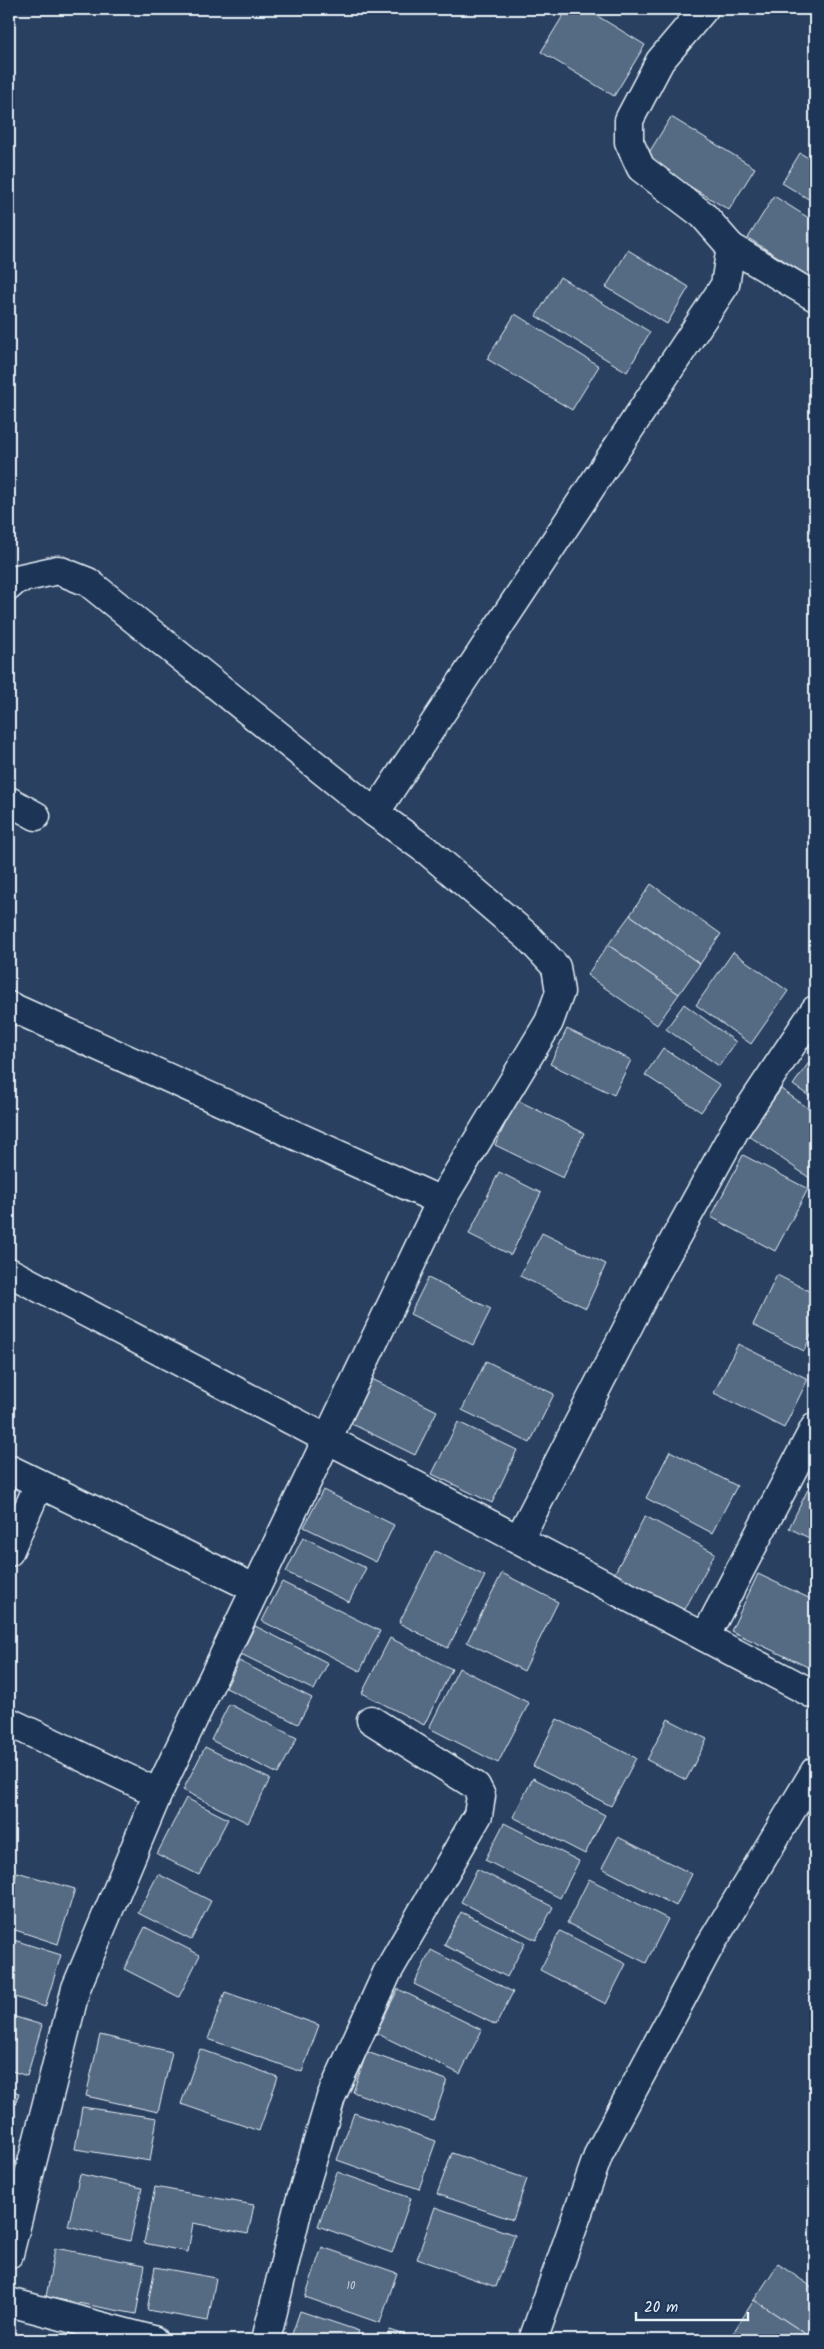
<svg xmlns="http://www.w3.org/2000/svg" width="824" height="2349" font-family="Kalam,sans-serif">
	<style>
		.building { fill: #556a83; stroke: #e8f1f8 }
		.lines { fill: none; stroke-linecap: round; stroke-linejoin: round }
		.minor-casing { stroke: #e8f1f8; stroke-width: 31 }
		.minor { stroke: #1d3557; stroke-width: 28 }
		.labels { text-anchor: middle; stroke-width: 4; stroke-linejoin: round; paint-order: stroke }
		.number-label { font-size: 11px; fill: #c3cfdb }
	</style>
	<rect width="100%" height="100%" fill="#294061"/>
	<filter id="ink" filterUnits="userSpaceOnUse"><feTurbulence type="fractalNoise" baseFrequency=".02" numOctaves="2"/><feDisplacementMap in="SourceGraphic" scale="10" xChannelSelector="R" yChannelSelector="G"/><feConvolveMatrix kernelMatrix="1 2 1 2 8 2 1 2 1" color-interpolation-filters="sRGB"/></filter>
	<g filter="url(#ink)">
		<g class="building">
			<path d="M 567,9 L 586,9 L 645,45 L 614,96 L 541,52 Z"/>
			<path d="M 671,117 L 755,168 L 729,210 L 645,159 Z"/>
			<path d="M 800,153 L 815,162 L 815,203 L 782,183 Z"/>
			<path d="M 774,196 L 815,222 L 815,280 L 748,238 Z"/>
			<path d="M 628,250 L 689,287 L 667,324 L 606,287 Z"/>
			<path d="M 560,277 L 650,332 L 627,372 L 536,316 Z"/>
			<path d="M 515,314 L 599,366 L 572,410 L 487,359 Z"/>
			<path d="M 651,884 L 721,934 L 700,964 L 630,915 Z"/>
			<path d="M 630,915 L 700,964 L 679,994 L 608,945 Z"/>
			<path d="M 608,945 L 679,994 L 657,1025 L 587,975 Z"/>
			<path d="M 733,952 L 788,991 L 751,1044 L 696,1005 Z"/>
			<path d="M 684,1004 L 736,1042 L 719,1066 L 666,1029 Z"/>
			<path d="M 567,1029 L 631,1060 L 614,1095 L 550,1064 Z"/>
			<path d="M 663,1048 L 720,1085 L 701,1112 L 645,1075 Z"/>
			<path d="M 815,1054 L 815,1100 L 793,1085 Z"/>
			<path d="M 781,1089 L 815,1113 L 815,1173 L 811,1179 L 748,1135 Z"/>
			<path d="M 517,1100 L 584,1133 L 563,1178 L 495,1145 Z"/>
			<path d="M 743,1155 L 808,1189 L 775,1251 L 711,1217 Z"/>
			<path d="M 499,1172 L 541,1193 L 511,1255 L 469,1234 Z"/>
			<path d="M 542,1233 L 606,1264 L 586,1308 L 520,1276 Z"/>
			<path d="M 777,1275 L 815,1294 L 815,1327 L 804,1351 L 753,1325 Z"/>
			<path d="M 428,1278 L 491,1309 L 473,1345 L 410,1314 Z"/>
			<path d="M 738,1344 L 808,1379 L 784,1428 L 714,1393 Z"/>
			<path d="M 486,1361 L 554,1394 L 530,1443 L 462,1410 Z"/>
			<path d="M 372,1379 L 437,1411 L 415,1455 L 350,1423 Z"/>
			<path d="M 458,1422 L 517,1450 L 492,1503 L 432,1474 Z"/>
			<path d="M 670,1451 L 737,1486 L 712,1533 L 646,1498 Z"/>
			<path d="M 814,1477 L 815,1478 L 815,1541 L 789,1528 Z"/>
			<path d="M 323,1490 L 394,1525 L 376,1562 L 304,1527 Z"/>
			<path d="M 645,1516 L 715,1553 L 684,1611 L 614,1574 Z"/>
			<path d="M 303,1537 L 366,1568 L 349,1602 L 286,1572 Z"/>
			<path d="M 435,1551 L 485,1576 L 448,1648 L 399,1623 Z"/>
			<path d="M 502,1573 L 558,1602 L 524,1671 L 467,1642 Z"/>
			<path d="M 758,1574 L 815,1601 L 815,1657 L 810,1668 L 731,1631 Z"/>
			<path d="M 282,1582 L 380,1631 L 360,1671 L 262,1621 Z"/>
			<path d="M 255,1626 L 328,1663 L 314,1690 L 241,1654 Z"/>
			<path d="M 390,1638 L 452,1669 L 424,1725 L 362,1693 Z"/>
			<path d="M 239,1661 L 312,1698 L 298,1724 L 226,1688 Z"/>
			<path d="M 459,1668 L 529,1703 L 498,1763 L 429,1728 Z"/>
			<path d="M 229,1704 L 297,1738 L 278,1774 L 211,1740 Z"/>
			<path d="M 557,1719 L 636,1758 L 611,1806 L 533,1766 Z"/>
			<path d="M 668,1719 L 707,1739 L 686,1780 L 647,1760 Z"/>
			<path d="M 205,1747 L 270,1779 L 248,1823 L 183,1790 Z"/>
			<path d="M 533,1778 L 605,1815 L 585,1854 L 513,1817 Z"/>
			<path d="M 186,1798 L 228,1819 L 199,1875 L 157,1854 Z"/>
			<path d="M 504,1823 L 579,1861 L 560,1898 L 485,1860 Z"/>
			<path d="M 618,1837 L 692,1874 L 676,1906 L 602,1868 Z"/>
			<path d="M 477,1869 L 553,1907 L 536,1940 L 461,1902 Z"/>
			<path d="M 17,1872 L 75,1889 L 58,1944 L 9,1928 L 9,1900 Z"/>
			<path d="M 158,1874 L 211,1901 L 191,1940 L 138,1913 Z"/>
			<path d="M 589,1879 L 668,1919 L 646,1963 L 567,1923 Z"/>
			<path d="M 461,1912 L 525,1943 L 507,1977 L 444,1945 Z"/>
			<path d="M 145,1927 L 200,1955 L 179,1997 L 124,1969 Z"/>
			<path d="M 560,1931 L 626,1964 L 606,2004 L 540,1970 Z"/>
			<path d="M 14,1940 L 61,1955 L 45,2007 L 9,1995 L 9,1957 Z"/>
			<path d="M 431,1950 L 513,1992 L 496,2025 L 414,1984 Z"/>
			<path d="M 398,1989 L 482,2030 L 460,2074 L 376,2033 Z"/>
			<path d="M 225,1992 L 319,2025 L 302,2072 L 208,2039 Z"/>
			<path d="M 9,2015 L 42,2025 L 27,2076 L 9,2070 Z"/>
			<path d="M 100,2035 L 172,2052 L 158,2112 L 86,2096 Z"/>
			<path d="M 200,2049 L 278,2077 L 259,2131 L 181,2104 Z"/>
			<path d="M 367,2052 L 447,2080 L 433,2121 L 353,2092 Z"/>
			<path d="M 9,2090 L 19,2093 L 9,2124 Z"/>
			<path d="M 82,2107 L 157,2118 L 150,2161 L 75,2149 Z"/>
			<path d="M 354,2113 L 436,2141 L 419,2189 L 337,2160 Z"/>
			<path d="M 452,2153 L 527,2179 L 513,2220 L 437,2194 Z"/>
			<path d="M 337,2172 L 411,2198 L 392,2253 L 318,2226 Z"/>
			<path d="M 80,2174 L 142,2188 L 130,2241 L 68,2226 Z"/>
			<path d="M 155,2187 L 254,2205 L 248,2234 L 193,2223 L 188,2252 L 144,2243 Z"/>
			<path d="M 435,2207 L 515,2235 L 496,2287 L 417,2259 Z"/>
			<path d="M 322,2247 L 397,2273 L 380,2323 L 305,2297 Z"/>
			<path d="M 55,2248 L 145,2265 L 136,2314 L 46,2297 Z"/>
			<path d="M 778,2264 L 815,2289 L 815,2340 L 754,2300 Z"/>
			<path d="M 155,2267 L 216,2278 L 208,2321 L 147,2310 Z"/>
			<path d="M 754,2300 L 815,2340 L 737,2340 L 731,2336 Z"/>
			<path d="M 300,2311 L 359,2331 L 356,2340 L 290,2340 Z"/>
			<path d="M 390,2330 L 420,2340 L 386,2340 Z"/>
		</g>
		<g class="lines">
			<g class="minor-casing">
				<g id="minor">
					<path d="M 731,247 L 815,297"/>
					<path d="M 9,586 L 17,579 L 58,570 L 88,582 L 375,813"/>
					<path d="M 9,801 L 36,816"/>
					<path d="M 9,1006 L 441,1201"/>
					<path d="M 9,1272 L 815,1695"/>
					<path d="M 9,1469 L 254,1588"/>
					<path d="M 519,1539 L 650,1284 L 735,1130 L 815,1010"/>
					<path d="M 9,1552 L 39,1484"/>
					<path d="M 705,1637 L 815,1427"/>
					<path d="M 9,1722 L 158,1793"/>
					<path d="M 9,2254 L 76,1988 L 158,1793 L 441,1201 L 549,1022 L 560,992 L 556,967 L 528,937 L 430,853 L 375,813 L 725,285 L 731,247 L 703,215 L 641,168 L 629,142 L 629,120 L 660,61 L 704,9"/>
					<path d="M 9,2302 L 153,2340"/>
					<path d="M 266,2340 L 297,2212 L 331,2097 L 387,1973 L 478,1815 L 481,1796 L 476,1786 L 371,1720"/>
					<path d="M 533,2340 L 599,2153 L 709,1947 L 815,1771"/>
				</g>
			</g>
			<use href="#minor" class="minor"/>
		</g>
	</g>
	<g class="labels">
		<g class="number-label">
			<text x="351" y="2289">10</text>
		</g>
	</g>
	<rect width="824" height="2349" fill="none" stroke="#1d3557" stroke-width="30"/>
	<rect x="15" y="15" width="794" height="2319" fill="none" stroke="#e8f1f8" stroke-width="2" filter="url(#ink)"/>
	<path d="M636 2312v8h112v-8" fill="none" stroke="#e8f1f8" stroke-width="2.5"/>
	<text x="644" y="2312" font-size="15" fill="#e8f1f8" stroke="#1d3557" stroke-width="4" paint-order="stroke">20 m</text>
</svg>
